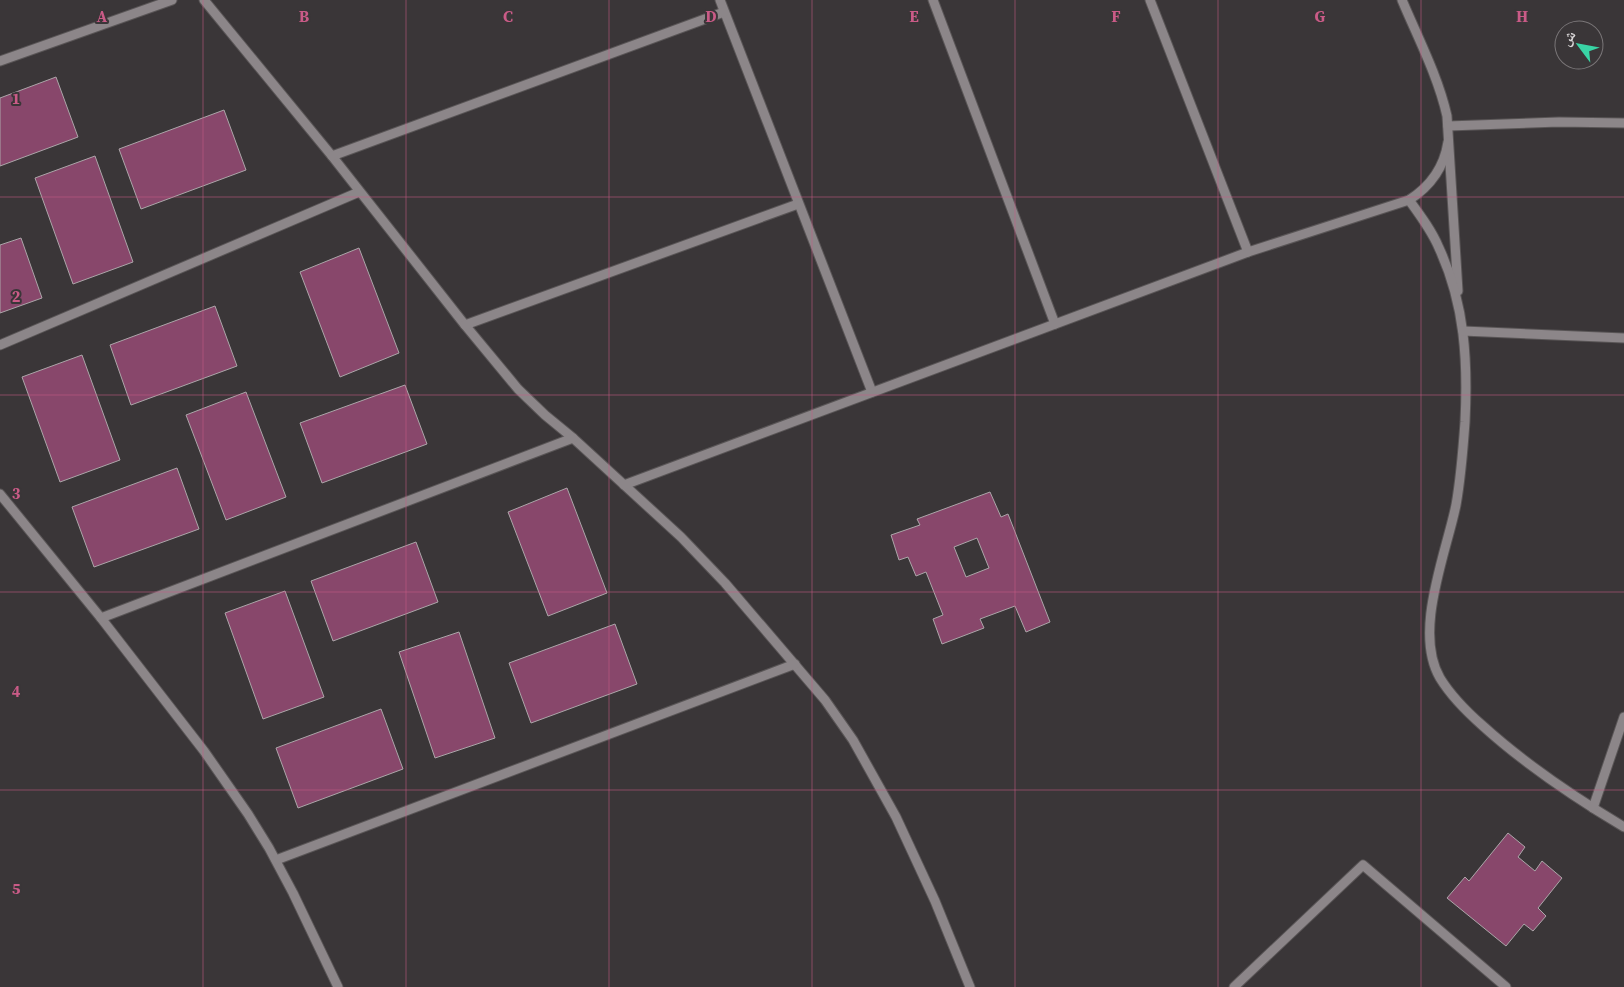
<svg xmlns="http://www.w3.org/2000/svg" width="1624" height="987" font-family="'Source Serif 4','Noto Naskh Arabic',serif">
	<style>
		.building { fill: #88476b; stroke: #aca6a9; fill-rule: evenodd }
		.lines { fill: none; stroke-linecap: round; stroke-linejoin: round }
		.minor-casing { stroke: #595556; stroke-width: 11 }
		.minor { stroke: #8c8689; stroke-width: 9 }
		.grid { fill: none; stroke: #ca5b87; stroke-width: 1; stroke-opacity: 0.55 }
		.grid-label { font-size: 16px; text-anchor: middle; font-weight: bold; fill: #ca5b87; stroke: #3a3638; stroke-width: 4; stroke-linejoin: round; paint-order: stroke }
	</style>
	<rect width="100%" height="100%" fill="#3a3638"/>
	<g class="building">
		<path d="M 56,77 L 78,137 L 0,166 L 0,98 Z"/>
		<path d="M 224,110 L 246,170 L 141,209 L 119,149 Z"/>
		<path d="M 95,156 L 133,262 L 73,284 L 35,178 Z"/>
		<path d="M 21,238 L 42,298 L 0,313 L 0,245 Z"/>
		<path d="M 359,248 L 399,353 L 340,377 L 300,272 Z"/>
		<path d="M 215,306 L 237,366 L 131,405 L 110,345 Z"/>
		<path d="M 82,355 L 120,460 L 60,482 L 22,377 Z"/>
		<path d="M 405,385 L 427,444 L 322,483 L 300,423 Z"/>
		<path d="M 246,392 L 286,497 L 226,520 L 186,415 Z"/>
		<path d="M 177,468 L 199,529 L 94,567 L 72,507 Z"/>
		<path d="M 567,488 L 607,593 L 548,616 L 508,512 Z"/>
		<path d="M 990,492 L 1001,517 L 1008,514 L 1050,622 L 1026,632 L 1015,606 L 980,619 L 984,628 L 942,644 L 933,619 L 943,615 L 926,572 L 916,576 L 908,557 L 899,560 L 891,535 L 920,525 L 917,519 ZM 977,538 L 989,568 L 966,577 L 954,547 Z"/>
		<path d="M 416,542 L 438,602 L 333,641 L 311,581 Z"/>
		<path d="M 285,591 L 324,697 L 263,719 L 225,613 Z"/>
		<path d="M 615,624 L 637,684 L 531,723 L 509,663 Z"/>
		<path d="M 459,632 L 495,738 L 435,758 L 399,652 Z"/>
		<path d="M 381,709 L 403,769 L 298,808 L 276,748 Z"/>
		<path d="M 1508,833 L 1525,847 L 1518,857 L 1535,871 L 1542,861 L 1562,878 L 1538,908 L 1546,916 L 1533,931 L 1524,924 L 1506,946 L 1447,898 L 1465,877 L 1469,881 Z"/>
	</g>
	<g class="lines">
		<g class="minor-casing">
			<g id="minor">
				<path d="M 204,0 L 332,156 L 465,325 L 518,389 L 545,415 L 573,438 L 681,537 L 725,583 L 825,700 L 853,740 L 896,817 L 935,901 L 970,987"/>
				<path d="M 720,0 L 872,392"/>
				<path d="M 933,0 L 1055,324"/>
				<path d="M 1150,0 L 1248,252"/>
				<path d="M 1402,0 C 1418,38 1438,76 1447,116 L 1458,291"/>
				<path d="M 0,61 L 172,0"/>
				<path d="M 1448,126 L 1559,122 L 1624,123"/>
				<path d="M 332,156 L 724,12"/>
				<path d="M 1409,200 C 1420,215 1432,231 1439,248 C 1465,304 1468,361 1465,422 C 1463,450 1461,477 1456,505 C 1446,554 1413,632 1440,678 C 1451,696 1467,712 1483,726 C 1526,765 1574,797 1624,827"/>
				<path d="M 465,325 L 798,204"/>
				<path d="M 1463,331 L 1624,338"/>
				<path d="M 0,345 L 359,192"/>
				<path d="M 624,485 L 1248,252 L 1409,200 C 1431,186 1444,168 1448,142"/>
				<path d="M 0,494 L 101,618 L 204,751 L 248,814 L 269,848 L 293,893 L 338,987"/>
				<path d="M 101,618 L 573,438"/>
				<path d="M 1593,808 L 1624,717"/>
				<path d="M 276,860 L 795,664"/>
				<path d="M 1234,987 L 1363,865 L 1506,987"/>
			</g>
		</g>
		<use href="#minor" class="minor"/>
	</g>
	<path class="grid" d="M 203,0 L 203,987M 406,0 L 406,987M 609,0 L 609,987M 812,0 L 812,987M 1015,0 L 1015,987M 1218,0 L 1218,987M 1421,0 L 1421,987M 0,197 L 1624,197M 0,395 L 1624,395M 0,592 L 1624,592M 0,790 L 1624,790"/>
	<g class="grid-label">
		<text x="102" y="22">A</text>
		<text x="304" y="22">B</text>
		<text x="508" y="22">C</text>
		<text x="711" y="22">D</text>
		<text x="914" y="22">E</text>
		<text x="1116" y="22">F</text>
		<text x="1320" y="22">G</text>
		<text x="1522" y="22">H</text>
		<text x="16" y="104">1</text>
		<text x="16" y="302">2</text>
		<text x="16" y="499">3</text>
		<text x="16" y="697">4</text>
		<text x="16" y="894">5</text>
	</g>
	<g transform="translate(1579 45) rotate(302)"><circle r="24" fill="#3a3638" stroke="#7a7678"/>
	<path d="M0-4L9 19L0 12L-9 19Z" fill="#39d4a5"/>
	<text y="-8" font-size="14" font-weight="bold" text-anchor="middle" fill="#dad7d8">ش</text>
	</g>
</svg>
